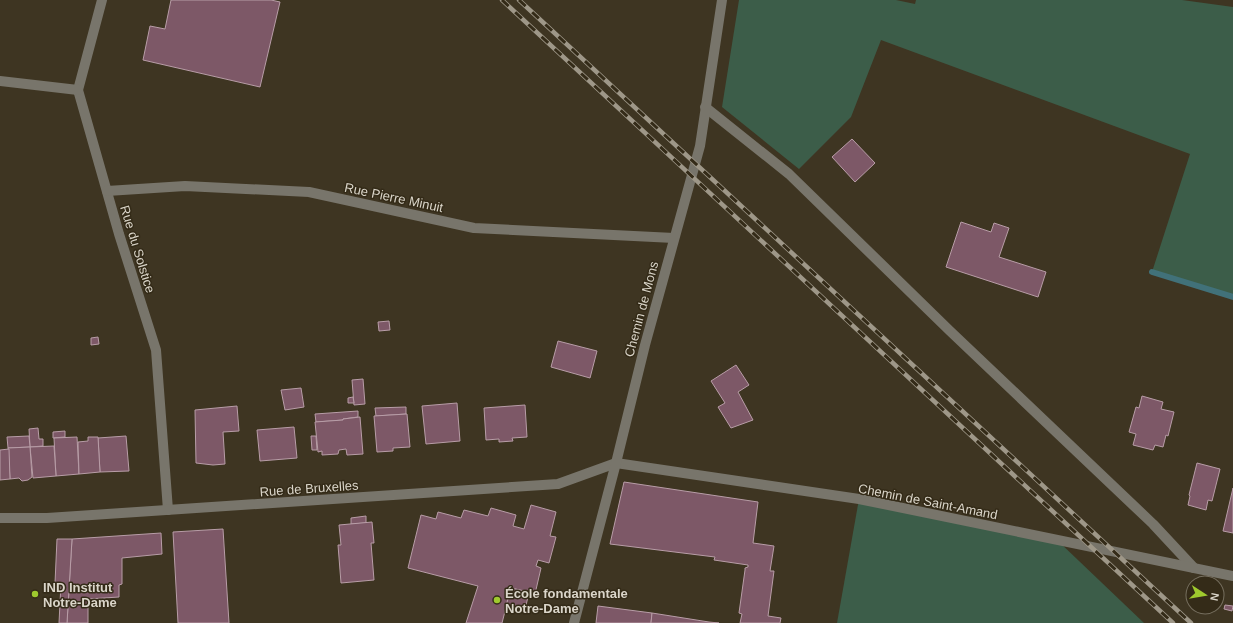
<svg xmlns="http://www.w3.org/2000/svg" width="1233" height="623" font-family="Helvetica,sans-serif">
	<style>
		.green { fill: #3c5d49 }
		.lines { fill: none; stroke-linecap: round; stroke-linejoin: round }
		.stream { stroke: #417179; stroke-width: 6 }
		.building { fill: #7d5867; stroke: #b89da7 }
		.minor { stroke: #78756b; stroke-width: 10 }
		.rail-casing { stroke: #9e9788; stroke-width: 4.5 }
		.rail { stroke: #342b18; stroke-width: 3; stroke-dasharray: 9; stroke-linecap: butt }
		.poi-dot { fill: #9fca2e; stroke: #342b18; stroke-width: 1.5 }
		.labels { text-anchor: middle; stroke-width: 3; stroke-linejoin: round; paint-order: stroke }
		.street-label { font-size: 13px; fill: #dad5c9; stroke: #342b18 }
		.poi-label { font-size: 13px; font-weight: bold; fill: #dad5c9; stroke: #342b18; text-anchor: start }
	</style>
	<rect width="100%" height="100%" fill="#3e3522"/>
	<g class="green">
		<path d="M 739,0 L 896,0 L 915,4 L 916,0 L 1182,0 L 1233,7 L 1233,297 L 1152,272 L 1190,154 L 881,40 L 851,117 L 799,169 L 722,107 Z"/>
		<path d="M 859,499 L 1057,540 L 1144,623 L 837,623 Z"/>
	</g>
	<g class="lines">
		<path class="stream" d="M 1152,272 L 1233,297"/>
	</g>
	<g class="building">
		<path d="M 171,0 L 271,0 L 280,2 L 260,87 L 143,60 L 150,26 L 165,29 Z"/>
		<path d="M 852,139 L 875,163 L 855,182 L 832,157 Z"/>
		<path d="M 961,222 L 991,232 L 994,223 L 1009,228 L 999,257 L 1046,272 L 1038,297 L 946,267 Z"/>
		<path d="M 389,321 L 390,330 L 379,331 L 378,322 Z"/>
		<path d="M 98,337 L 99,344 L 91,345 L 91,338 Z"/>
		<path d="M 558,341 L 597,351 L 590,378 L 551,367 Z"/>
		<path d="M 736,365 L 749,385 L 738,392 L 753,420 L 731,428 L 718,407 L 725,403 L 711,381 Z"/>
		<path d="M 363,379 L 365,404 L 354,405 L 352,380 Z"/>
		<path d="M 301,388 L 304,407 L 285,410 L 281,390 Z"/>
		<path d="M 1142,396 L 1163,402 L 1161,409 L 1174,412 L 1168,436 L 1166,435 L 1163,447 L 1155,445 L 1153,450 L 1133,445 L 1136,434 L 1129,432 L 1136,407 L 1139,408 Z"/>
		<path d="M 353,397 L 354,403 L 348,403 L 348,398 Z"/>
		<path d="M 457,403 L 460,441 L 426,444 L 422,406 Z"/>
		<path d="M 525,405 L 527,437 L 512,438 L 513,441 L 499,442 L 499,439 L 486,440 L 484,408 Z"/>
		<path d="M 237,406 L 239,431 L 223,432 L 225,464 L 213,465 L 196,463 L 195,410 Z"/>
		<path d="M 406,407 L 406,414 L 376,416 L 375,408 Z"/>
		<path d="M 358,411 L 358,417 L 343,419 L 343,420 L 316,422 L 315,414 Z"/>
		<path d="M 407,414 L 410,447 L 393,448 L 393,451 L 377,452 L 374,416 Z"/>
		<path d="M 360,417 L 363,454 L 347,455 L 346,449 L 339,450 L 338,454 L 322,455 L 322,451 L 318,452 L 315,422 L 343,420 L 343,419 Z"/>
		<path d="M 294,427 L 297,458 L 260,461 L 257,430 Z"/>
		<path d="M 38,428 L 39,439 L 43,439 L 43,446 L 30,447 L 29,429 Z"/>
		<path d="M 65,431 L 65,437 L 53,438 L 53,432 Z"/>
		<path d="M 29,436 L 30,447 L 8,448 L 7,437 Z"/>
		<path d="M 126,436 L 129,471 L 100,472 L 98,438 Z"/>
		<path d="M 311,436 L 316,436 L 317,450 L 312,450 Z"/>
		<path d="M 77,437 L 79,474 L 56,476 L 54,438 Z"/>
		<path d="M 88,437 L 98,437 L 100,472 L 79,474 L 78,442 L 88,441 Z"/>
		<path d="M 54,446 L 56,476 L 33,478 L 30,447 Z"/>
		<path d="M 30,447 L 32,477 L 28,480 L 22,481 L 19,478 L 10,479 L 8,448 Z"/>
		<path d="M 9,449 L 10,479 L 0,480 L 0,450 Z"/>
		<path d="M 1197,463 L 1220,469 L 1212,501 L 1208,500 L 1206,510 L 1188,505 L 1190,496 L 1189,495 Z"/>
		<path d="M 624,482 L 758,502 L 753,543 L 774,546 L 770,571 L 774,571 L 768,616 L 781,618 L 780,623 L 740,623 L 742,614 L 739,613 L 745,570 L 745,568 L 748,567 L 748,565 L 714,560 L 715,557 L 610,544 Z"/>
		<path d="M 1233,488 L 1233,533 L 1223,531 Z"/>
		<path d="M 531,505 L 556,512 L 550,536 L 556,537 L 549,563 L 538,560 L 536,566 L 541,568 L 535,594 L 511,588 L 502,623 L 466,623 L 478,586 L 408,568 L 421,515 L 436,519 L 438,512 L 461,518 L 464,510 L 488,516 L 491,508 L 516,515 L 513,526 L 524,529 Z"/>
		<path d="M 366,516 L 366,523 L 351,524 L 351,518 Z"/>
		<path d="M 372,522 L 374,543 L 371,543 L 374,580 L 341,583 L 338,545 L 341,545 L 339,525 Z"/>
		<path d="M 223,529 L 229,623 L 178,623 L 173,532 Z"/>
		<path d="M 161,533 L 162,554 L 122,558 L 122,584 L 119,585 L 119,597 L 88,599 L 88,623 L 67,623 L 72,539 Z"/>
		<path d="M 57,539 L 72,539 L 67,623 L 59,623 L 61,583 L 55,583 Z"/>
		<path d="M 511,588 L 529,592 L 525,610 L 506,606 Z"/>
		<path d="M 1225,605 L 1233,606 L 1232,611 L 1224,609 Z"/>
		<path d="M 598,606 L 652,613 L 651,623 L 596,623 Z"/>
		<path d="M 652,613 L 709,622 L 719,623 L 651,623 Z"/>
	</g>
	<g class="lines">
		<g class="minor">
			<path d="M 102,0 L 78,90 L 119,234 L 156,350 L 168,510"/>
			<path d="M 0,81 L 78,90"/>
			<path d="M 705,107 L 789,174 L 950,331 L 1153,524 L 1194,568"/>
			<path d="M 107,191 L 185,186 L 309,192 L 474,228 L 674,238"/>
			<path d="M 0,518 L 47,518 L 558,484 L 616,463 L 859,499 L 1233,576"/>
			<path d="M 574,623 L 616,463 L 645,345 L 700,146 L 722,0"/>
		</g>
		<g class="rail-casing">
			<g id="rail">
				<path d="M 502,0 L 1173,623"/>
				<path d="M 519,0 L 1191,623"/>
			</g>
		</g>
		<use href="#rail" class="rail"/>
	</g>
	<g class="poi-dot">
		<circle cx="35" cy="594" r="4"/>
		<circle cx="497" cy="600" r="4"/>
	</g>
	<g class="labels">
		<g class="street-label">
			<text transform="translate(394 197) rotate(12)" y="5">Rue Pierre Minuit</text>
			<text transform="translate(138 249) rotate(73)" y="5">Rue du Solstice</text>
			<text transform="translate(641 309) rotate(-75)" y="5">Chemin de Mons</text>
			<text transform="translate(309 488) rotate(-4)" y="5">Rue de Bruxelles</text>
			<text transform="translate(928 501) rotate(11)" y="5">Chemin de Saint-Amand</text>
		</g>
		<g class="poi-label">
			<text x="43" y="592">IND Institut<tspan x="43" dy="15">Notre-Dame</tspan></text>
			<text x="505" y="598">École fondamentale<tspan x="505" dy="15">Notre-Dame</tspan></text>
		</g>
	</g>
	<g transform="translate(1205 595) rotate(102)"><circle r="19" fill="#342b18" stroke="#766f5f"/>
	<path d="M0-3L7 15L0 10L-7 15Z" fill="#9fca2e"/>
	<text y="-6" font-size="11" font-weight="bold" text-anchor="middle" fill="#dad5c9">N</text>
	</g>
</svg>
